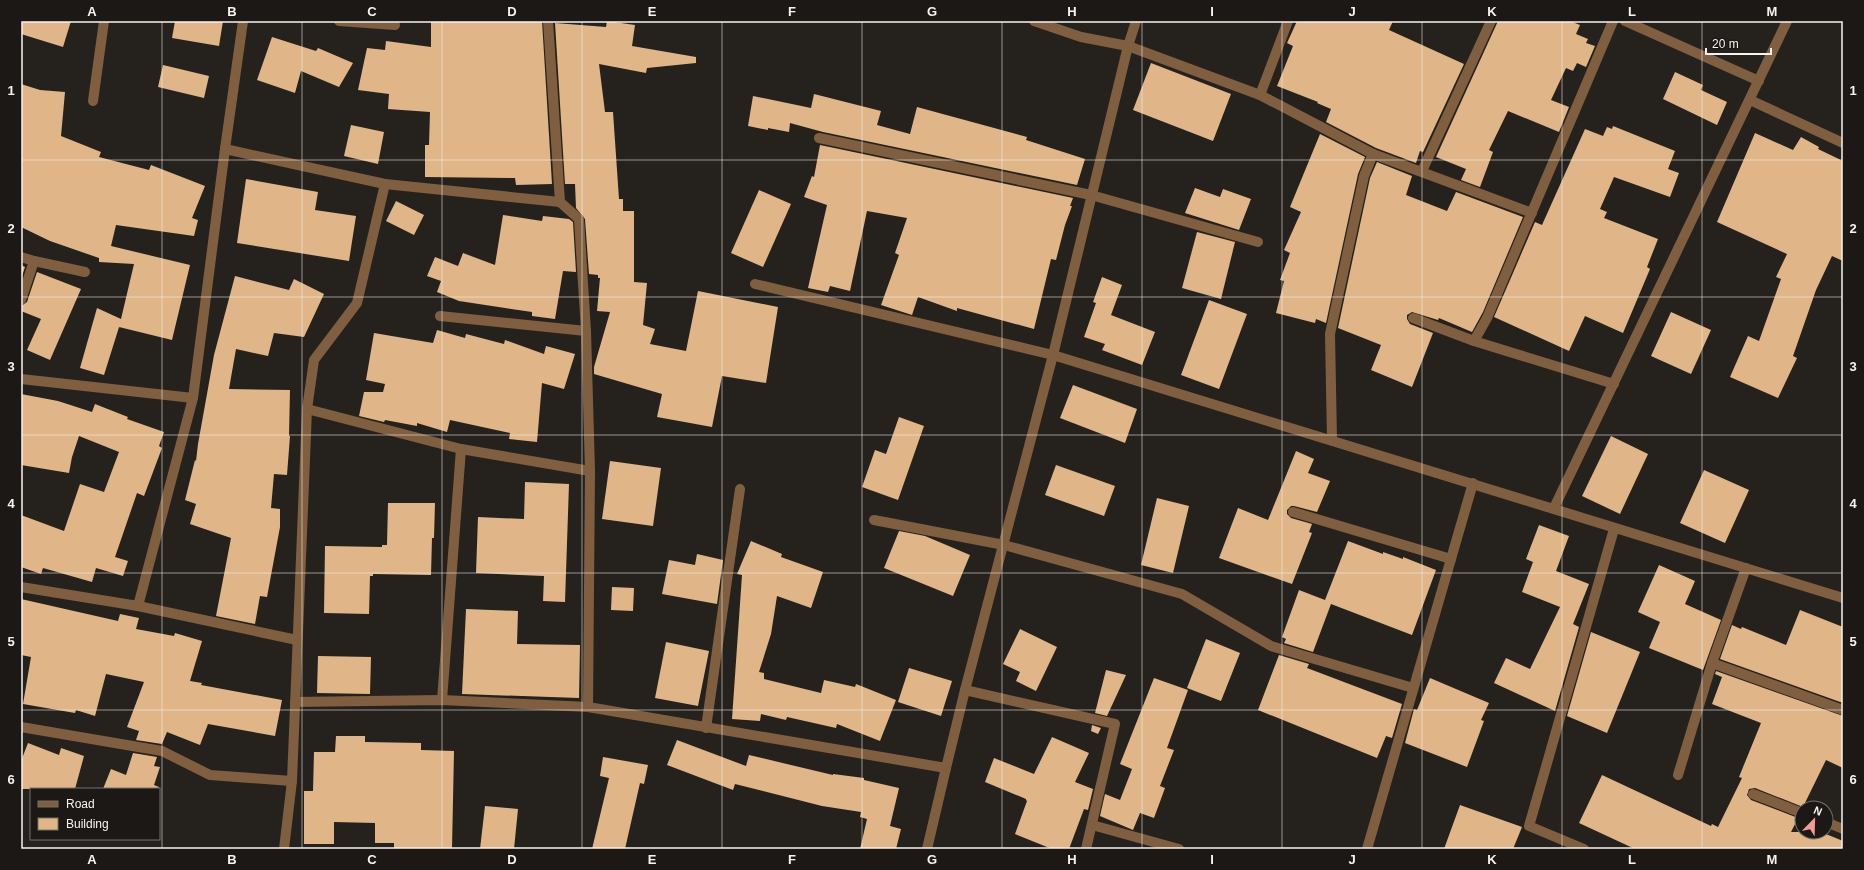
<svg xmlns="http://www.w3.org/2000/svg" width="1864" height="870" font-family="Arial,sans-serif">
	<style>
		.building { fill: #e0b688 }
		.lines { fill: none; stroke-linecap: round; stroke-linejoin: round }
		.minor { stroke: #805f40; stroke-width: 10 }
		.grid { fill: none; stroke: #f6f3f1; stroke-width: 1; stroke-opacity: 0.55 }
		.neatline { fill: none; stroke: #f6f3f1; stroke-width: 1.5 }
		.grid-label { font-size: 13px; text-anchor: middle; font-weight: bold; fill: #f6f3f1 }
	</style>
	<rect width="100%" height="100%" fill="#25221e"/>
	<g class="building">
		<path d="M 21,21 L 71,21 L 63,47 L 21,34 Z"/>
		<path d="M 175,21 L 223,21 L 219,46 L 172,38 Z"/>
		<path d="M 431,21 L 542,21 L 552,184 L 516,185 L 515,178 L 425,177 L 425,145 L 429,145 L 430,112 L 388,109 L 389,94 L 358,90 L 367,48 L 385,50 L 386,41 L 431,47 Z"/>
		<path d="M 607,21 L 635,25 L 632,46 L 696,57 L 696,63 L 647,68 L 646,73 L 599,64 L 605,112 L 613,112 L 619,199 L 623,199 L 623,211 L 634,211 L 634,282 L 647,283 L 643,325 L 655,329 L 650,344 L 686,351 L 698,291 L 778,307 L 766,383 L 722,376 L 712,427 L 657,417 L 662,394 L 594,374 L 594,367 L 610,312 L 597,311 L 600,278 L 598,278 L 598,275 L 589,274 L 585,219 L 576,208 L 575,184 L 565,184 L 555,23 L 606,27 Z"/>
		<path d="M 1297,21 L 1393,21 L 1389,30 L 1464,64 L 1423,152 L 1420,151 L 1416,163 L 1376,148 L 1326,122 L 1331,109 L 1317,103 L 1318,102 L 1277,86 L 1293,46 L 1287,43 Z"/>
		<path d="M 1498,21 L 1570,21 L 1580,25 L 1576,34 L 1588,39 L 1586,43 L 1595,46 L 1586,67 L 1577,63 L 1573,71 L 1566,68 L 1551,100 L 1569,107 L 1559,132 L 1508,111 L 1489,150 L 1493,152 L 1480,187 L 1461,180 L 1466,169 L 1436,157 Z"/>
		<path d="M 272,37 L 316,51 L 318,48 L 353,63 L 339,87 L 301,71 L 295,93 L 257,80 Z"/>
		<path d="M 1151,63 L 1231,94 L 1213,141 L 1133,110 Z"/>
		<path d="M 163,65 L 209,76 L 204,98 L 158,87 Z"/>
		<path d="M 1675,72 L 1703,85 L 1701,90 L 1727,102 L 1717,125 L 1663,99 Z"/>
		<path d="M 21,84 L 40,90 L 65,92 L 61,136 L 101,152 L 99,157 L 149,170 L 151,165 L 205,186 L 192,218 L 198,220 L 194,236 L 116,225 L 111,246 L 190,265 L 172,340 L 119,327 L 120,324 L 104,375 L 80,368 L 97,308 L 121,319 L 134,264 L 99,262 L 99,258 L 50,241 L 21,227 Z"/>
		<path d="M 814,94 L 881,111 L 877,125 L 910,134 L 917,107 L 1027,137 L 1026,140 L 1085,159 L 1077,185 L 823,132 L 790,123 L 789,132 L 768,128 L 768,130 L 748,126 L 753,96 L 811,108 Z"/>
		<path d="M 351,125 L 384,132 L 378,164 L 344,156 Z"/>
		<path d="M 1613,126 L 1675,151 L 1668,169 L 1679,173 L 1670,197 L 1614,177 L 1600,209 L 1607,212 L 1604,218 L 1658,239 L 1647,267 L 1650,269 L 1623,333 L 1585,316 L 1569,351 L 1494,317 L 1535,222 L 1542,225 L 1585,129 L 1603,136 L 1607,127 L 1612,129 Z"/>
		<path d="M 1755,133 L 1793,150 L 1801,137 L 1819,147 L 1818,149 L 1843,161 L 1843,261 L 1832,256 L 1816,290 L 1793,356 L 1797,358 L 1778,398 L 1730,377 L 1748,336 L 1759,341 L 1781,279 L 1776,277 L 1787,254 L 1717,222 Z"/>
		<path d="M 1320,134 L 1365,157 L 1358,174 L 1326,323 L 1316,319 L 1315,323 L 1276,313 L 1284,281 L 1280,280 L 1290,253 L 1284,250 L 1301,212 L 1290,207 Z"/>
		<path d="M 820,145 L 1073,198 L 1070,206 L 1072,206 L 1065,225 L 1056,260 L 1051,259 L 1034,329 L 957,308 L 957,311 L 918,297 L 912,315 L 881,305 L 899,255 L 895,253 L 907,218 L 867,211 L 850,291 L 830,286 L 828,292 L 808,288 L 827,205 L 804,197 L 812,176 L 814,177 Z"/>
		<path d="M 1377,162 L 1412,176 L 1406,195 L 1447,211 L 1456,192 L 1523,217 L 1483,312 L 1472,332 L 1439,318 L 1438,320 L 1412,312 L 1407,315 L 1407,319 L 1410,324 L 1433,333 L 1412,387 L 1371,370 L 1381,345 L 1338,328 L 1370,178 Z"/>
		<path d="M 246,179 L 318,192 L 315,210 L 356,216 L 349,261 L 237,243 Z"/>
		<path d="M 1195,188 L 1220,197 L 1223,189 L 1251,199 L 1239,230 L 1185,213 Z"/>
		<path d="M 759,190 L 791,204 L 763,267 L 731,253 Z"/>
		<path d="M 396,201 L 424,215 L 414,235 L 386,221 Z"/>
		<path d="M 503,215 L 542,221 L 543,216 L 569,219 L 573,222 L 576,272 L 563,271 L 555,319 L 532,316 L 532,312 L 459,301 L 437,292 L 441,281 L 427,276 L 435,257 L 458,266 L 463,253 L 495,265 Z"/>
		<path d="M 1197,232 L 1235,242 L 1221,299 L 1182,288 Z"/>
		<path d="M 21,265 L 25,267 L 21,279 Z"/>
		<path d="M 37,272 L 81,289 L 50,360 L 27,350 L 41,319 L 21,311 L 21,306 L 27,302 Z"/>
		<path d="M 235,276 L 289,290 L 294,279 L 324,294 L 304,337 L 274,333 L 268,356 L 236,349 L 229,389 L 290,390 L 289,436 L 290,436 L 287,475 L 274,474 L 271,508 L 280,509 L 280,527 L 267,597 L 260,596 L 255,624 L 216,616 L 231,538 L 190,524 L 196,504 L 185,500 L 195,460 L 196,461 L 198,444 L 214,355 Z"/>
		<path d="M 1102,277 L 1122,285 L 1111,315 L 1155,332 L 1142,365 L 1102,350 L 1105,344 L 1084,337 L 1096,303 L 1093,302 Z"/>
		<path d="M 1209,300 L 1247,314 L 1219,389 L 1181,375 Z"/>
		<path d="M 1671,312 L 1711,330 L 1691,374 L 1651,356 Z"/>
		<path d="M 437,330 L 465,338 L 466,334 L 504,344 L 505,340 L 544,354 L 546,346 L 575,354 L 564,389 L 542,383 L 537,442 L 509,439 L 510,433 L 450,420 L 447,432 L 417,423 L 417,426 L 385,420 L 384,422 L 359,416 L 364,392 L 383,392 L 385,384 L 366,380 L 374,333 L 433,343 Z"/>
		<path d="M 1073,385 L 1137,409 L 1125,443 L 1060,418 Z"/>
		<path d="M 21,394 L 58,401 L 92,412 L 95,404 L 128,417 L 127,419 L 164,432 L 159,446 L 162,448 L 144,496 L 137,493 L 115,557 L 128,561 L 123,576 L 96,568 L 92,582 L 43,568 L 41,574 L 21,567 L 21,515 L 64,531 L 80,484 L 104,492 L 119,452 L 79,436 L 72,457 L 69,473 L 21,465 Z"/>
		<path d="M 899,417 L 924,426 L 898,500 L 862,487 L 875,450 L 886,454 Z"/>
		<path d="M 1611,436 L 1648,454 L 1620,514 L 1582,496 Z"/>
		<path d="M 1296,451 L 1314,459 L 1308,473 L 1330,481 L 1317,512 L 1294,506 L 1291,506 L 1287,510 L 1287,514 L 1291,518 L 1312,524 L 1309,532 L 1312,533 L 1292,584 L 1219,558 L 1238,508 L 1268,520 Z"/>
		<path d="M 610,461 L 661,468 L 653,526 L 602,519 Z"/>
		<path d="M 1056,465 L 1115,486 L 1104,516 L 1045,495 Z"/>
		<path d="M 1704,470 L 1749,490 L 1725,543 L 1680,523 Z"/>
		<path d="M 525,482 L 569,484 L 565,602 L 543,601 L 544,576 L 476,573 L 478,517 L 524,519 Z"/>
		<path d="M 1157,498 L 1189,506 L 1173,573 L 1141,565 Z"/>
		<path d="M 388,503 L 435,503 L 434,538 L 432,538 L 431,575 L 373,574 L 373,576 L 370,576 L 369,614 L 324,613 L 325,546 L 382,547 L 382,545 L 387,545 Z"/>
		<path d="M 1539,525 L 1569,536 L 1556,571 L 1589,584 L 1573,624 L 1579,627 L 1555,711 L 1494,683 L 1506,658 L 1530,669 L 1560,607 L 1522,592 L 1533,562 L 1526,559 Z"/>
		<path d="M 899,531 L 925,536 L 970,555 L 953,596 L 884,568 Z"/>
		<path d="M 751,541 L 782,554 L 781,557 L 823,572 L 811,608 L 777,596 L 771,634 L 759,672 L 764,673 L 764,679 L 821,693 L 824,680 L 855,687 L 856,684 L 896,700 L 880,741 L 837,724 L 836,728 L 787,717 L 786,720 L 761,714 L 760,721 L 732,719 L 742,575 L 737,574 Z"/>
		<path d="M 1348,541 L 1383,554 L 1383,552 L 1403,559 L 1403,557 L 1436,570 L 1412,635 L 1331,604 L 1313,652 L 1284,643 L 1286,639 L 1282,637 L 1299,590 L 1325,600 Z"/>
		<path d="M 697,554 L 723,560 L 717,604 L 662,594 L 669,560 L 695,565 Z"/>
		<path d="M 1659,565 L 1695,581 L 1685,604 L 1721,620 L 1703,670 L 1649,648 L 1660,622 L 1638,612 Z"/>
		<path d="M 612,587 L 634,588 L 633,611 L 611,610 Z"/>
		<path d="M 21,599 L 118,621 L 120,614 L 139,618 L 136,629 L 174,636 L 175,633 L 202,641 L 190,681 L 202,683 L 201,685 L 282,700 L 275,736 L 208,724 L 200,745 L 167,732 L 162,744 L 136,740 L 139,731 L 127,727 L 144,682 L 106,674 L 95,716 L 76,710 L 75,713 L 23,704 L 31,657 L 21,655 Z"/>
		<path d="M 466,609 L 518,611 L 517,644 L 580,645 L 579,698 L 462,694 Z"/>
		<path d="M 1800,610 L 1843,627 L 1843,703 L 1720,659 L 1732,625 L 1741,629 L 1742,627 L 1786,645 Z"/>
		<path d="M 1020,629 L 1057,647 L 1036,691 L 1016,681 L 1020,672 L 1003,664 Z"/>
		<path d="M 1591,632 L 1640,652 L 1607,733 L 1567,716 Z"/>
		<path d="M 1206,639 L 1240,653 L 1221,701 L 1187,688 Z"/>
		<path d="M 666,642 L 709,651 L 698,706 L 655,698 Z"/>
		<path d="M 1279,655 L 1309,664 L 1307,668 L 1402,704 L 1392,738 L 1386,736 L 1377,758 L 1258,710 Z"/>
		<path d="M 318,656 L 371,657 L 370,694 L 317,693 Z"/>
		<path d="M 909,668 L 952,681 L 941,716 L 898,702 Z"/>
		<path d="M 1106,670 L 1126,675 L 1107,716 L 1095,713 Z"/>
		<path d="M 1716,671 L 1843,716 L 1843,768 L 1826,760 L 1803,807 L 1755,788 L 1749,789 L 1747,795 L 1751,800 L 1798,818 L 1791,832 L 1821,832 L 1843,841 L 1843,849 L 1635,849 L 1579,823 L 1602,775 L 1711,826 L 1712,824 L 1718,827 L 1742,778 L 1739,777 L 1761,723 L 1712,704 L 1722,677 L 1715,674 Z"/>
		<path d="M 1154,678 L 1188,690 L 1167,748 L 1174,750 L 1160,786 L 1165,788 L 1154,818 L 1140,813 L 1133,830 L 1100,816 L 1105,794 L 1120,800 L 1132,769 L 1120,764 Z"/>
		<path d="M 1430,678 L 1489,703 L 1481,720 L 1484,721 L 1467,767 L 1405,743 L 1414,709 L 1417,710 Z"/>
		<path d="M 1092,725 L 1101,728 L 1098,734 L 1091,731 Z"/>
		<path d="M 336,736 L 365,736 L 365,742 L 421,743 L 421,750 L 454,751 L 452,849 L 394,849 L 394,843 L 375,843 L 375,823 L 334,822 L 334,844 L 304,844 L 304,791 L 313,791 L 314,752 L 335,752 Z"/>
		<path d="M 1052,737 L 1089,753 L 1075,782 L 1093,789 L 1088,810 L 1084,809 L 1069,849 L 1052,849 L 1015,834 L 1027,801 L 1026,800 L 1026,799 L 985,782 L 994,758 L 1034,774 Z"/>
		<path d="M 677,740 L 746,766 L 749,755 L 833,775 L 833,774 L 864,778 L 864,780 L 899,788 L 890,826 L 901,829 L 896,849 L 860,849 L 867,819 L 860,817 L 861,812 L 822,806 L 735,784 L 733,790 L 667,765 Z"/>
		<path d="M 28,743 L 59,755 L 61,748 L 84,756 L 75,789 L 21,789 L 21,761 Z"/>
		<path d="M 133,753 L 157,757 L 154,766 L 160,767 L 154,785 L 159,787 L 158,789 L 103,789 L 111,769 L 126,775 Z"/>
		<path d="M 603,757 L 648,765 L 644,784 L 640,783 L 625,849 L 592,849 L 609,778 L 600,776 Z"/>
		<path d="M 1460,805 L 1522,827 L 1513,849 L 1444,849 Z"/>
		<path d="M 485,806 L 518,809 L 514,849 L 480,849 Z"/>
	</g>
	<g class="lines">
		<g class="minor">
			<path d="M 339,21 L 395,25"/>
			<path d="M 1034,21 L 1081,37 L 1128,46 L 1136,21"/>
			<path d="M 1613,21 L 1487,318 L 1474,341 L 1614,384"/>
			<path d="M 1625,21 L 1759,81"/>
			<path d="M 1260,95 L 1373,154 L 1532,213"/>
			<path d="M 1750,100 L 1843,143"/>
			<path d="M 93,101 L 104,21"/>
			<path d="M 819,138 L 1091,195 L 1258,242"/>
			<path d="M 225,149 L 385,184"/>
			<path d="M 1422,171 L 1491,21"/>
			<path d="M 21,257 L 34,261 L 21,300"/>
			<path d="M 34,261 L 85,272"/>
			<path d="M 755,284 L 1053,355 L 1128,46 L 1260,95 L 1288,21"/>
			<path d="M 440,316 L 586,331"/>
			<path d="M 1413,318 L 1474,341"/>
			<path d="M 21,379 L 193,398 L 225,149 L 243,21"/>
			<path d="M 307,409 L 461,449 L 590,471"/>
			<path d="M 1332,440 L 1330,334 L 1364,176 L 1373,154"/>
			<path d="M 1554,508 L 1787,21"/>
			<path d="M 1293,512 L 1451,559"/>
			<path d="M 874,520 L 1004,545 L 1182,594 L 1271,646 L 1413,688"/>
			<path d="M 1746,568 L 1712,663 L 1843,710"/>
			<path d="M 21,587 L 138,606 L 193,398"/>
			<path d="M 138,606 L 297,640"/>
			<path d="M 965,690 L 1053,355 L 1843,598"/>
			<path d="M 442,700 L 461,449"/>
			<path d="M 295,702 L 442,700 L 588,707 L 590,471 L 586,331 L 579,219 L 560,202 L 548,21"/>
			<path d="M 588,707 L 946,768 L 965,690 L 1115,724 L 1086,849"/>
			<path d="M 21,727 L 162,751 L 210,775 L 292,781"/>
			<path d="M 706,728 L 740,489"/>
			<path d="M 1678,775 L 1712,663"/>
			<path d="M 1753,794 L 1802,813"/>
			<path d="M 1826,822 L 1843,829"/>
			<path d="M 1092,825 L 1179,849"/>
			<path d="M 284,849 L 292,781 L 307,409 L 314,360 L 357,303 L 385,184 L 560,202"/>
			<path d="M 927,849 L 946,768"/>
			<path d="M 1367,849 L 1473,483"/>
			<path d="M 1584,849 L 1529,826 L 1614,529"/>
		</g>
	</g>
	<path class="grid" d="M 162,21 L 162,849M 302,21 L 302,849M 442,21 L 442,849M 582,21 L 582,849M 722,21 L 722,849M 862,21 L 862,849M 1002,21 L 1002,849M 1142,21 L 1142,849M 1282,21 L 1282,849M 1422,21 L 1422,849M 1562,21 L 1562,849M 1702,21 L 1702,849M 21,160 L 1843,160M 21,297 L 1843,297M 21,435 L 1843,435M 21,573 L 1843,573M 21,710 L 1843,710"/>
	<rect width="1864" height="870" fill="none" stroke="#1c1815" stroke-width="44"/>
	<rect x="30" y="788" width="130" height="52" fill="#1c1815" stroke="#73706d"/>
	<rect x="38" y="801" width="20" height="6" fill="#805f40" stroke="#73706d"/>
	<text x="66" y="808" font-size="12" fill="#f6f3f1">Road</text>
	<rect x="38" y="818" width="20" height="12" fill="#e0b688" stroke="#73706d"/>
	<text x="66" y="828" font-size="12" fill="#f6f3f1">Building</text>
	<g transform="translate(1814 820) rotate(23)"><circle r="19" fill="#1c1815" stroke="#73706d"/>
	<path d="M0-3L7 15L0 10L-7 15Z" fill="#f59b97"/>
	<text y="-6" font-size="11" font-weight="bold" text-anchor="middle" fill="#f6f3f1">N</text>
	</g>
	<path d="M1706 48v6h65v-6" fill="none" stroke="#f6f3f1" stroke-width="2"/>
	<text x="1712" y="48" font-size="12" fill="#f6f3f1" stroke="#1c1815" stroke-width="3" paint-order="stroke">20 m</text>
	<rect x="22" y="22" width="1820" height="826" class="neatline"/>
	<g class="grid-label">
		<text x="92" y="16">A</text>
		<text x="232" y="16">B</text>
		<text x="372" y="16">C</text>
		<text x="512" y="16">D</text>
		<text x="652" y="16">E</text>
		<text x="792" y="16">F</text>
		<text x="932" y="16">G</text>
		<text x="1072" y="16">H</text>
		<text x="1212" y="16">I</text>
		<text x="1352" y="16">J</text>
		<text x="1492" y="16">K</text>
		<text x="1632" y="16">L</text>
		<text x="1772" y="16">M</text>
		<text x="11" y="95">1</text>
		<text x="1853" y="95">1</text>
		<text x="11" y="233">2</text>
		<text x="1853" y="233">2</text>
		<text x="11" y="371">3</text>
		<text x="1853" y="371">3</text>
		<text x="11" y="508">4</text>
		<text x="1853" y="508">4</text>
		<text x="11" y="646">5</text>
		<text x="1853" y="646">5</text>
		<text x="11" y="784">6</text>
		<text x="1853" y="784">6</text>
		<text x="92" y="864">A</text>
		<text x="232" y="864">B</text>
		<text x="372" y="864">C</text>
		<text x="512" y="864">D</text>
		<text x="652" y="864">E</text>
		<text x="792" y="864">F</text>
		<text x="932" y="864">G</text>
		<text x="1072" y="864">H</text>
		<text x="1212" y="864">I</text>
		<text x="1352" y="864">J</text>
		<text x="1492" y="864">K</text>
		<text x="1632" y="864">L</text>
		<text x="1772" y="864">M</text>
	</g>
</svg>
